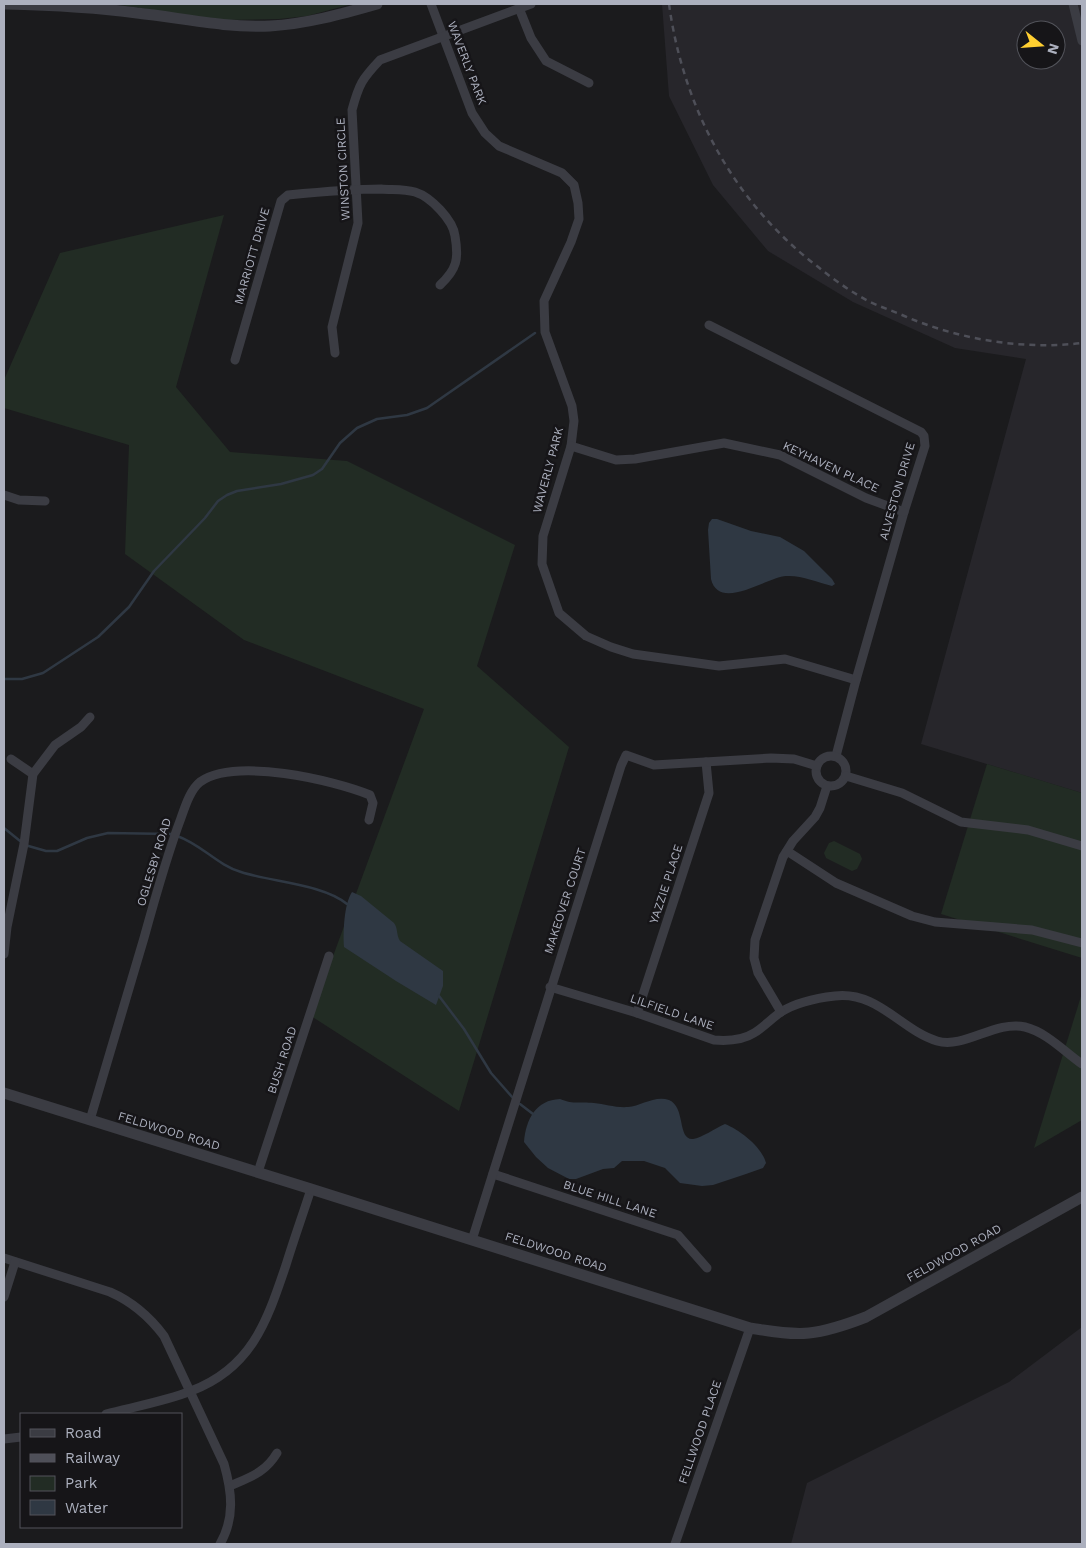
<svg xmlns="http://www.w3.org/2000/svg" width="1086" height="1548" font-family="'Work Sans',sans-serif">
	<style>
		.built { fill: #27262b; fill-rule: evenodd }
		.green { fill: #222c24 }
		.water { fill: #2f3843 }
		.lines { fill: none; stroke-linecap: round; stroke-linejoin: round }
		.stream { stroke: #2f3843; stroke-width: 2.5 }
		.minor { stroke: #3b3c43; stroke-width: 9 }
		.tertiary { stroke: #3b3c43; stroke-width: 11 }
		.rail { stroke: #4e4f58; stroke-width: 2.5; stroke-dasharray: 6 5; stroke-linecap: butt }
		.labels { text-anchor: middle; stroke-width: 5; stroke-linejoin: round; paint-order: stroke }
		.street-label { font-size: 12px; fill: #acb0be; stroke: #161518 }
	</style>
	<rect width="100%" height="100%" fill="#1b1b1d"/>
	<g class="built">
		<path d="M 662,4 L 1082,4 L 1082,793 L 921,744 L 1026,359 L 955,348 L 853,302 L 768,251 L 713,185 L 669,96 ZM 1026,30 L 1056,30 L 1056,60 L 1026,60 Z"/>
		<path d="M 1082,1327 L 1082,1544 L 791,1544 L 807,1483 L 1009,1382 Z"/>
	</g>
	<g class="green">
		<path d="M 113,4 L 352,4 L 307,16 L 279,19 L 220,20 Z"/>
		<path d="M 224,215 L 176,387 L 230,452 L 347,461 L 515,545 L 477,666 L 569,747 L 459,1111 L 311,1016 L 424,709 L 244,640 L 125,554 L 129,445 L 4,408 L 4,380 L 60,253 Z"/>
		<path d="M 987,764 L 1082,793 L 1082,958 L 941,914 Z"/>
		<path d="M 834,841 L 860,854 L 862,859 L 857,869 L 852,871 L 826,858 L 824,853 L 829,843 Z"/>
		<path d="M 1082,993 L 1082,1120 L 1034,1148 Z"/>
	</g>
	<g class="water">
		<path d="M 712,519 L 717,519 L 751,531 L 780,537 L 804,551 L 832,579 L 835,584 L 832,586 C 817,582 801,575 786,576 C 767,577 719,612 711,579 L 708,530 L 709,523 Z"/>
		<path d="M 352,892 L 361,896 L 394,923 C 398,928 396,934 400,941 L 443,971 L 443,986 L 436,1005 L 396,981 L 344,947 C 343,932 344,904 352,892 Z"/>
		<path d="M 560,1099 C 575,1105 579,1101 594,1103 C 605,1104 616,1108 628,1107 C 641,1106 655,1095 669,1100 C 686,1107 677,1140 693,1139 C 702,1138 715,1128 725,1124 C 740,1130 762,1147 766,1163 L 763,1168 L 746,1174 L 713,1185 L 702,1186 L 680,1183 L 665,1168 L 644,1161 L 622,1161 L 614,1168 L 603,1169 L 576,1179 L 569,1179 L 548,1168 L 536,1157 L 524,1142 C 526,1119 536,1100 560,1099 Z"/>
	</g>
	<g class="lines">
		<g class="stream">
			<path d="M 4,679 L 22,679 L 43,673 L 98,637 L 129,607 L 154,571 L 205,518 L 218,501 L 227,495 L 237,491 L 281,484 L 313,475 L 322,469 L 340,443 L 357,428 L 377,419 L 407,415 L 427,408 L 535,333"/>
			<path d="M 4,828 L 25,845 L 46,851 L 57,851 L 87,838 L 108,833 L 172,834"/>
			<path d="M 177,836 C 201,844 217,865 241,872 C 271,882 323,884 347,904"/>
			<path d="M 439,996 L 464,1029 L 491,1073 L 513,1098"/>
			<path d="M 520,1104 L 533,1114"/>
		</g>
		<g class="minor">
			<path d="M 431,4 L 472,113 L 485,133 L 499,146 L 562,173 L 574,185 L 578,203 L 579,219 L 571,242 L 544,301 L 545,332 L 572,406 L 574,421 L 571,446 L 543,536 L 542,564 L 559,613 L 586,636 L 611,647 L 633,654 L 719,666 L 785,659 L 856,680"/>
			<path d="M 1073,4 L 1082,41"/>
			<path d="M 519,8 L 531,38 L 546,61 L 589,83"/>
			<path d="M 709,325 L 921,432 L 924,436 L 925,446 L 904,512 L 856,680 L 836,756"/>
			<path d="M 335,353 L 332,327 L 358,223 L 352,110 C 359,84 362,79 380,60 L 531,4"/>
			<path d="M 235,360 L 281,201 L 288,195 C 319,192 350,189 381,189 C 392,190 404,189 415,192 C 431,197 453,220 455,236 C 459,259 457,269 440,285"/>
			<path d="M 571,446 L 616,460 L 635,459 L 724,443 L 780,455 L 866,498 L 904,512"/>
			<path d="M 4,495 L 19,500 L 45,501"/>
			<circle cx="831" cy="771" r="15"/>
			<path d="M 11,759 L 33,774"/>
			<path d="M 846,776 L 902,793 L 961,822 L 1028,830 L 1082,846"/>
			<path d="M 787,851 L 836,883 L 912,916 L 935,922 L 1032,930 L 1082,943"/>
			<path d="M 4,954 L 7,927 L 24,844 L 33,774 L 55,745 L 81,727 L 90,717"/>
			<path d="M 550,987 L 637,1013 L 714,1040 C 726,1041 743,1040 754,1033 C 764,1027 772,1018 781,1012 C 797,1002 817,998 835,996 C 878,991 901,1030 937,1041 C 965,1049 995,1020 1025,1027 C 1046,1032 1065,1052 1082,1064"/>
			<path d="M 781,1012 L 758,973 L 754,958 L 755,940 L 783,857 L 793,841 L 815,817 L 820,808 L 827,786"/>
			<path d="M 637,1013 L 709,793 L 706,762"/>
			<path d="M 90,1120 C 108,1059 126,998 144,938 C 155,898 166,858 181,818 C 185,807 190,790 200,782 C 235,757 333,780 370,795 L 373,803 L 369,820"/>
			<path d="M 258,1172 L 329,956"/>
			<path d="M 493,1174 L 678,1235 L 707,1268"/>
			<path d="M 472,1240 L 621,766 L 626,755 L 654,765 L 771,758 L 794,759 L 817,766"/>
			<path d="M 4,1258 L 110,1292 C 133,1302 149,1316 164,1336 L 224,1464 C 232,1492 235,1518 220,1544"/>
			<path d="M 4,1297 L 15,1262"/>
			<path d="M 106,1414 C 133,1407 166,1401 191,1391 C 252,1368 267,1321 286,1265 C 294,1239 303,1214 311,1189"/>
			<path d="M 4,1439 L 21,1437"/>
			<path d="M 230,1486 C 250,1477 265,1473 277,1453"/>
			<path d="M 675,1544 L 750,1328"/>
		</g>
		<g class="tertiary">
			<path d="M 5,4 C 49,5 93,7 137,13 C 182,18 225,28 270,26 C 306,24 342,14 377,4"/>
			<path d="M 4,1093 L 311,1189 L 750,1328 C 769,1331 790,1335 809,1333 C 829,1331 848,1324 866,1317 L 1082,1197"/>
		</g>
		<path class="rail" d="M 669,4 C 683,107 733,202 817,266 C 833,279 851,292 870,302 C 883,308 896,312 909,318 C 963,340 1023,350 1082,343"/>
	</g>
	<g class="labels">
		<g class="street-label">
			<text transform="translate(467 63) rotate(69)" y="4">WAVERLY PARK</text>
			<text transform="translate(343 169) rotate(-93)" y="4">WINSTON CIRCLE</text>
			<text transform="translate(252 256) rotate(-74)" y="4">MARRIOTT DRIVE</text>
			<text transform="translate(831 467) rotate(25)" y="4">KEYHAVEN PLACE</text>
			<text transform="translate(548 470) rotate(-75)" y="4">WAVERLY PARK</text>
			<text transform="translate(897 491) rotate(-74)" y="4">ALVESTON DRIVE</text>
			<text transform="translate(154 862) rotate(-73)" y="4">OGLESBY ROAD</text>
			<text transform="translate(666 884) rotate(-72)" y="4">YAZZIE PLACE</text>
			<text transform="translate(565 901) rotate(-72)" y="4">MAKEOVER COURT</text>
			<text transform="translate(672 1012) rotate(19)" y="4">LILFIELD LANE</text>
			<text transform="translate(282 1060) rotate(-72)" y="4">BUSH ROAD</text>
			<text transform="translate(169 1131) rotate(17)" y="4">FELDWOOD ROAD</text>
			<text transform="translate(610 1199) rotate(18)" y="4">BLUE HILL LANE</text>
			<text transform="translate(556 1252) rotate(18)" y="4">FELDWOOD ROAD</text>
			<text transform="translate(954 1253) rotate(-29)" y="4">FELDWOOD ROAD</text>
			<text transform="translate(700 1432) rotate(-71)" y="4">FELLWOOD PLACE</text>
		</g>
	</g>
	<rect width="1086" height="1548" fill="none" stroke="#acb0be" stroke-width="10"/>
	<rect x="20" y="1413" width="162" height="115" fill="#161518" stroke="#52535a"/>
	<rect x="30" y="1429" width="25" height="8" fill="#3b3c43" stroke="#52535a"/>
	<text x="65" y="1438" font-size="15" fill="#acb0be">Road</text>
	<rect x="30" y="1454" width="25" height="8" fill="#4e4f58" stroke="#52535a"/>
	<text x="65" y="1463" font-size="15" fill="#acb0be">Railway</text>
	<rect x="30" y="1476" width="25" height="15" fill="#222c24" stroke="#52535a"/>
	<text x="65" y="1488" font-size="15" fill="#acb0be">Park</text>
	<rect x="30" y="1500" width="25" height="15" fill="#2f3843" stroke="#52535a"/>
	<text x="65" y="1513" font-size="15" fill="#acb0be">Water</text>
	<g transform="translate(1041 45) rotate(107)"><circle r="24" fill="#161518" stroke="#52535a"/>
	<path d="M0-4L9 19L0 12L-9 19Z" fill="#ffcf31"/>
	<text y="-8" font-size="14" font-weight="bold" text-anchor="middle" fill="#acb0be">N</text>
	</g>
</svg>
